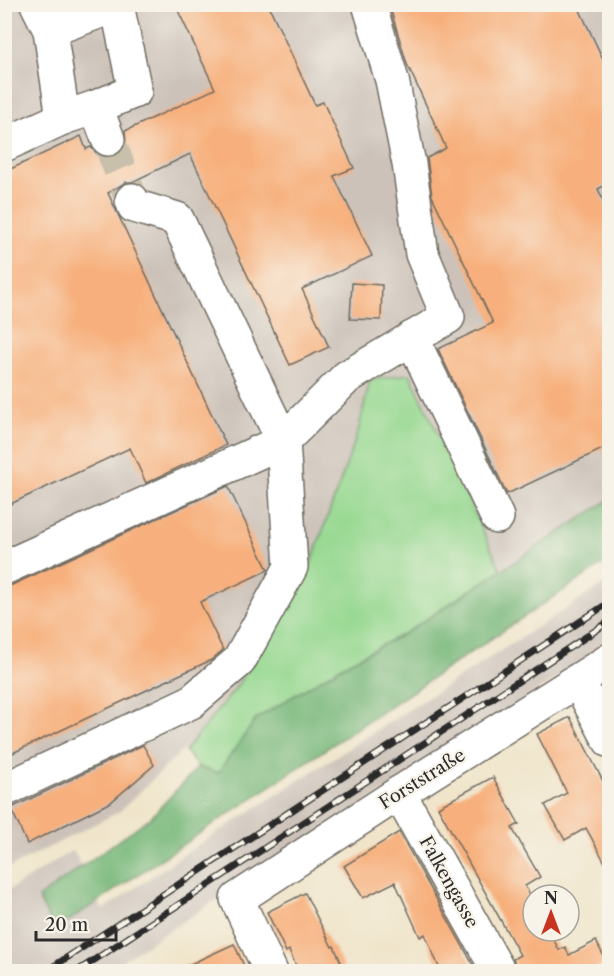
<svg xmlns="http://www.w3.org/2000/svg" width="614" height="976" font-family="'Libre Caslon Text',serif">
	<style>
		.industrial { fill: #ccc2b9 }
		.green { fill: #95d890; stroke: #60825e; stroke-width: 1.5 }
		.forest { fill: #78b87a; stroke: #527252; stroke-width: 1.5 }
		.building { fill: #f7b07d }
		.lines { fill: none; stroke-linecap: round; stroke-linejoin: round }
		.minor-tunnel { stroke: #c9c0ab; stroke-width: 33; stroke-dasharray: 33 16; stroke-linecap: butt }
		.minor-casing { stroke: #706c63; stroke-width: 36 }
		.minor { stroke: #fff; stroke-width: 33 }
		.rail-casing { stroke: #2b2b2b; stroke-width: 7 }
		.rail { stroke: #f7f3e8; stroke-width: 4.5; stroke-dasharray: 14; stroke-linecap: butt }
		.labels { text-anchor: middle; stroke-width: 4.5; stroke-linejoin: round; paint-order: stroke }
		.street-label { font-size: 18px; fill: #2b2b2b; stroke: #f7f3e8 }
	</style>
	<rect width="100%" height="100%" fill="#f7f3e8"/>
	<filter id="ink" filterUnits="userSpaceOnUse"><feTurbulence type="fractalNoise" baseFrequency=".0167" numOctaves="2"/><feDisplacementMap in="SourceGraphic" scale="12" xChannelSelector="R" yChannelSelector="G"/><feConvolveMatrix kernelMatrix="1 2 1 2 8 2 1 2 1" color-interpolation-filters="sRGB"/></filter>
	<filter id="wash" filterUnits="userSpaceOnUse"><feTurbulence type="fractalNoise" baseFrequency=".008" numOctaves="4" result="noise"/><feDisplacementMap in="SourceGraphic" scale="24" xChannelSelector="R" yChannelSelector="G"/><feGaussianBlur stdDeviation="1.35" result="paint"/><feColorMatrix in="noise" values="0 0 0 0 0 0 0 0 0 0 0 0 0 0 0 0 0 1.4 0 .05"/><feComposite in="paint" operator="in"/></filter>
	<g filter="url(#wash)">
		<rect width="100%" height="100%" fill="#f0e5cb"/>
		<g class="industrial">
			<path d="M 5,5 L 609,5 L 609,523 L 233,763 L 222,750 L 189,744 L 120,811 L 5,870 Z"/>
			<path d="M 609,581 L 609,644 L 258,873 L 106,971 L 5,971 L 4,893 L 73,850 L 103,910 L 201,843 Z"/>
		</g>
		<path class="green" d="M 410,374 L 501,570 L 407,632 L 346,664 L 256,719 L 218,773 L 198,767 L 185,751 L 235,689 L 304,583 L 358,432 L 370,380 Z"/>
		<path class="forest" d="M 609,500 L 609,560 L 55,930 L 38,898 L 151,817 L 198,767 L 218,773 L 256,719 L 346,664 L 407,632 Z"/>
		<g id="blocks">
			<g class="building">
				<path d="M 175,4 L 268,4 L 315,105 L 323,102 L 354,168 L 334,176 L 372,256 L 302,289 L 329,347 L 290,365 L 190,154 L 132,182 L 126,182 L 108,193 L 226,445 L 146,483 L 130,448 L 4,507 L 4,172 L 81,136 L 86,149 L 91,147 L 97,154 L 104,157 L 115,156 L 122,151 L 126,143 L 125,131 L 215,89 Z"/>
				<path d="M 389,4 L 577,4 L 609,72 L 609,183 L 598,189 L 609,213 L 609,446 L 507,494 L 438,349 L 493,323 L 432,196 L 427,158 L 446,148 L 407,64 Z"/>
				<path d="M 352,283 L 382,285 L 381,320 L 350,319 Z"/>
				<path d="M 228,486 L 268,570 L 200,602 L 223,650 L 211,660 L 4,757 L 4,586 L 12,585 Z"/>
				<path d="M 570,717 L 609,793 L 609,870 L 586,828 L 565,840 L 545,805 L 567,793 L 537,734 Z"/>
				<path d="M 143,745 L 154,765 L 111,802 L 27,844 L 11,808 Z"/>
				<path d="M 493,777 L 519,824 L 512,828 L 540,877 L 525,886 L 533,900 L 533,931 L 549,931 L 559,950 L 565,947 L 569,955 L 596,941 L 607,963 L 590,972 L 518,972 L 513,959 L 520,955 L 438,807 Z"/>
				<path d="M 399,832 L 477,972 L 441,972 L 425,934 L 420,937 L 395,882 L 363,898 L 344,866 Z"/>
				<path d="M 305,893 L 332,947 L 334,946 L 345,972 L 299,972 L 289,950 L 286,952 L 267,912 Z"/>
				<path d="M 234,944 L 247,972 L 173,972 Z"/>
			</g>
		</g>
	</g>
	<g filter="url(#ink)">
		<use href="#blocks" fill-opacity="0" stroke="#706c63" stroke-width="1.5"/>
		<g class="lines">
			<path class="minor-tunnel" d="M 108,139 L 132,200"/>
			<g class="minor-casing">
				<g id="minor">
					<path d="M 37,4 L 50,30 L 63,118"/>
					<path d="M 50,30 L 117,5 L 135,91 L 96,107"/>
					<path d="M 4,145 L 63,118 L 96,107 L 108,139"/>
					<path d="M 412,338 L 497,517"/>
					<path d="M 4,568 L 283,441 L 347,377 L 448,317 L 422,254 L 409,164 L 392,80 L 369,4"/>
					<path d="M 578,681 L 610,741"/>
					<path d="M 4,790 L 191,702 L 239,661 L 291,567 L 283,441 L 177,219 L 134,206 L 132,200"/>
					<path d="M 399,793 L 499,972"/>
					<path d="M 271,972 L 237,899 L 399,793 L 610,660"/>
				</g>
			</g>
			<use href="#minor" class="minor"/>
			<g class="rail-casing">
				<g id="rail">
					<path d="M 45,972 L 610,602"/>
					<path d="M 76,972 L 610,621"/>
				</g>
			</g>
			<use href="#rail" class="rail"/>
		</g>
	</g>
	<g class="labels">
		<g class="street-label">
			<text transform="translate(422 779) rotate(-32)" y="6">Forststraße</text>
			<text transform="translate(449 882) rotate(61)" y="6">Falkengasse</text>
		</g>
	</g>
	<rect width="614" height="976" fill="none" stroke="#f7f3e8" stroke-width="24"/>
	<g transform="translate(551 913)"><circle r="28" fill="#f7f3e8" stroke="#a5a39c" stroke-width="1.5"/>
	<path d="M0-4.5L10 22L0 15L-10 22Z" fill="#c8321e"/>
	<text y="-9" font-size="16" font-weight="bold" text-anchor="middle" fill="#2b2b2b">N</text>
	</g>
	<path d="M36 931v9h80v-9" fill="none" stroke="#2b2b2b" stroke-width="3"/>
	<text x="45" y="931" font-size="18" fill="#2b2b2b" stroke="#f7f3e8" stroke-width="4.5" paint-order="stroke">20 m</text>
</svg>
